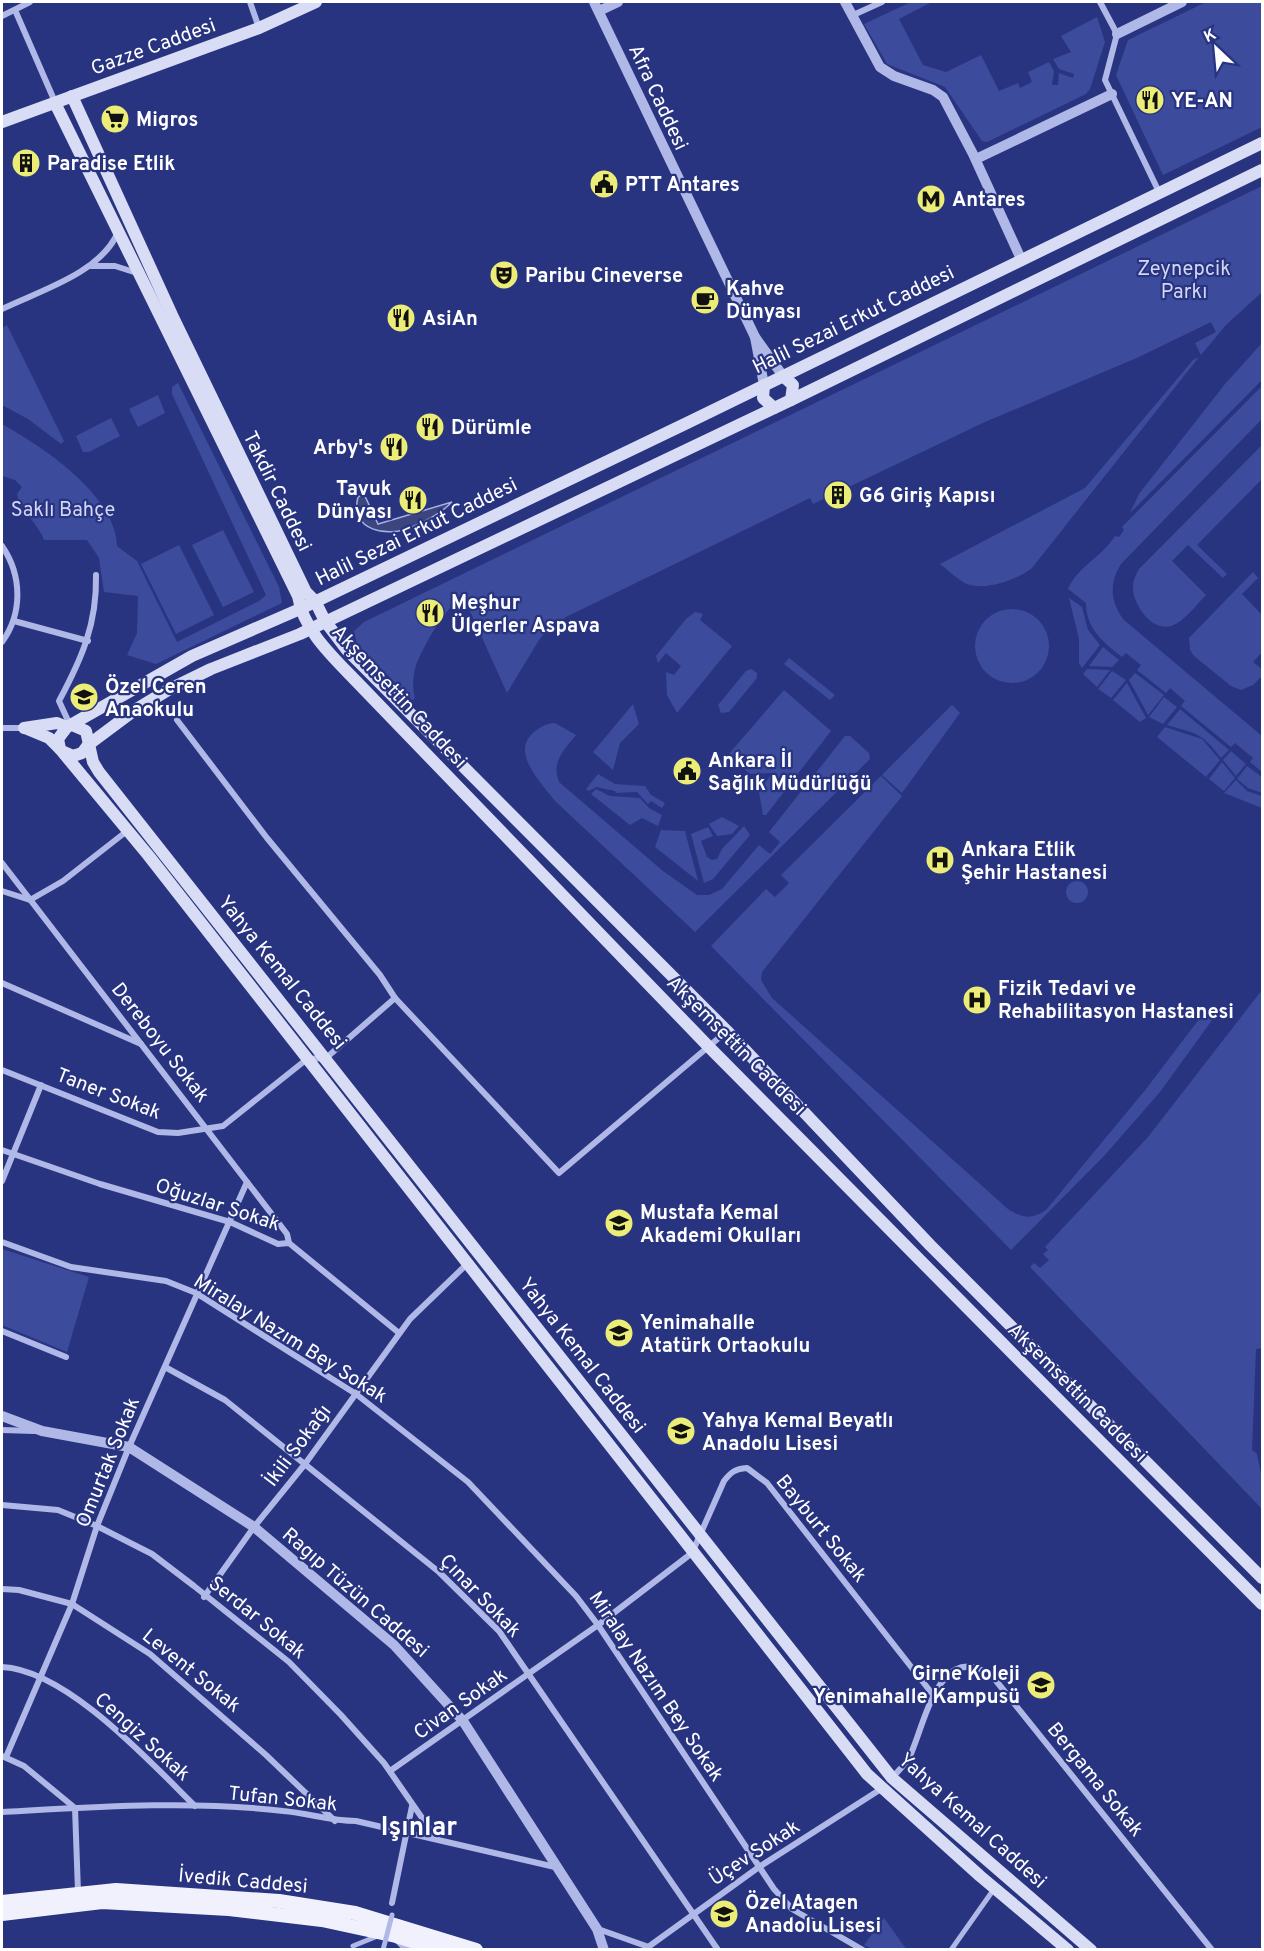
<svg xmlns="http://www.w3.org/2000/svg" width="1264" height="1951" font-family="Overpass,sans-serif">
	<style>
		.green { fill: #3d4b9d }
		.water { fill: #3c457d; stroke: #a4afe6; stroke-width: 1.5 }
		.lines { fill: none; stroke-linecap: round; stroke-linejoin: round }
		.pedestrian { stroke: #afb8e6; stroke-width: 5 }
		.minor { stroke: #afb8e6; stroke-width: 6 }
		.tertiary { stroke: #afb8e6; stroke-width: 10 }
		.secondary { stroke: #d8dcf5; stroke-width: 12 }
		.primary { stroke: #f0f1fd; stroke-width: 14 }
		.pedestrian-bridge { stroke: #afb8e6; stroke-width: 5 }
		.labels { text-anchor: middle; stroke-width: 4.5; stroke-linejoin: round; paint-order: stroke }
		.street-label { font-size: 20px; fill: #fff; stroke: #283480 }
		.poi-label { font-size: 20px; font-weight: bold; fill: #fff; stroke: #283480; text-anchor: start }
		.park-label { font-size: 20px; fill: #d2d7f5; stroke: #283480 }
		.district-label { font-size: 26px; font-weight: bold; fill: #fff; stroke: #283480 }
	</style>
	<rect width="100%" height="100%" fill="#283480"/>
	<g class="green">
		<path d="M 911,2 L 932,2 L 899,19 L 923,65 L 946,72 L 981,55 L 999,91 L 1018,83 L 1020,88 L 1032,82 L 1028,72 L 1049,62 L 1054,71 L 1052,85 L 1058,85 L 1059,73 L 1073,78 L 1074,74 L 1059,69 L 1053,59 L 1071,52 L 1061,36 L 1097,17 L 1105,42 L 1090,89 L 1086,94 L 987,142 L 982,141 L 945,87 L 887,64 L 864,24 Z"/>
		<path d="M 1206,2 L 1262,2 L 1262,127 L 1163,175 L 1116,75 L 1128,40 Z"/>
		<path d="M 1262,186 L 1262,292 L 1226,325 L 1201,355 L 1195,343 L 1216,332 L 1211,322 L 1139,357 L 985,422 L 813,504 L 810,498 L 566,617 L 547,630 L 539,640 L 507,693 L 464,598 C 448,601 422,649 416,665 C 413,676 412,687 415,698 L 412,700 L 357,644 L 354,631 L 364,622 Z"/>
		<path d="M 7,325 L 64,441 L 61,444 L 28,419 L 2,405 L 2,328 Z"/>
		<path d="M 1262,343 L 1262,380 L 1130,513 L 1139,494 L 1225,384 Z"/>
		<path d="M 1199,357 L 1032,568 C 1017,580 982,593 963,582 C 955,577 948,570 940,564 L 1085,488 L 1193,360 Z"/>
		<path d="M 178,383 L 279,587 L 282,603 L 156,664 L 127,655 L 137,633 L 138,596 L 104,592 L 99,558 L 87,540 L 44,540 C 38,523 20,511 17,494 L 22,487 L 15,480 L 2,476 L 2,424 C 43,447 115,494 117,546 L 137,561 L 177,642 L 259,601 L 266,595 L 172,394 L 172,387 Z"/>
		<path d="M 1262,386 L 1262,419 L 1121,564 C 1109,583 1110,602 1124,620 L 1262,736 L 1262,772 L 1250,762 L 1253,758 L 1235,743 L 1231,747 L 1181,706 L 1185,701 L 1170,688 L 1166,693 L 1137,670 L 1141,665 L 1126,653 L 1122,657 C 1104,643 1086,629 1086,603 L 1068,589 C 1078,566 1102,557 1115,536 L 1119,537 L 1124,530 L 1122,527 Z"/>
		<path d="M 158,395 L 165,413 L 138,427 L 129,409 Z"/>
		<path d="M 111,418 L 120,436 L 89,452 L 83,452 L 76,436 Z"/>
		<path d="M 1262,445 L 1262,479 L 1197,545 L 1227,574 L 1223,578 L 1188,545 L 1172,561 L 1206,595 C 1196,605 1184,622 1171,626 C 1151,632 1132,603 1133,586 C 1133,580 1136,575 1139,569 Z"/>
		<path d="M 223,530 L 254,592 L 223,607 L 192,545 Z"/>
		<path d="M 179,545 L 214,615 L 176,634 L 141,564 Z"/>
		<path d="M 1253,572 L 1258,578 L 1242,594 L 1262,615 L 1262,652 L 1253,662 L 1262,669 L 1262,676 L 1253,685 L 1241,690 L 1231,686 L 1194,656 L 1190,650 L 1189,638 Z"/>
		<path d="M 1069,598 L 1082,607 L 1088,630 L 1100,645 L 1082,668 L 1079,663 L 1079,639 Z"/>
		<circle cx="1012" cy="646" r="37"/>
		<path d="M 695,612 L 703,614 L 700,620 L 732,646 L 677,713 L 667,695 L 666,672 L 674,675 L 681,666 L 666,653 L 658,663 L 656,656 L 686,619 Z"/>
		<path d="M 1103,647 L 1119,660 L 1112,667 L 1089,666 Z"/>
		<path d="M 789,658 L 835,695 L 830,700 L 784,664 Z"/>
		<path d="M 751,669 L 757,673 L 757,678 L 729,712 L 721,713 L 718,705 L 746,671 Z"/>
		<path d="M 1087,669 L 1110,670 L 1097,687 L 1083,674 Z"/>
		<path d="M 1112,671 L 1126,680 L 1111,698 L 1098,689 Z"/>
		<path d="M 1135,673 L 1164,695 L 1148,715 L 1129,680 Z"/>
		<path d="M 1127,683 L 1146,718 L 1140,722 L 1113,700 Z"/>
		<path d="M 784,690 L 831,731 L 766,815 L 763,815 L 759,792 L 772,773 L 750,774 L 728,755 Z"/>
		<path d="M 1164,697 L 1177,707 L 1163,724 L 1149,717 Z"/>
		<path d="M 633,704 L 639,724 L 620,743 L 613,770 L 593,752 Z"/>
		<path d="M 952,705 L 960,713 L 902,793 L 882,775 Z"/>
		<path d="M 1180,709 L 1229,750 L 1221,758 C 1201,732 1197,734 1167,725 Z"/>
		<path d="M 555,723 L 576,735 C 564,750 551,762 559,782 L 663,871 L 697,895 L 709,895 L 722,889 L 759,845 L 770,854 L 780,842 L 769,832 L 845,736 L 850,736 L 869,753 L 870,759 L 695,932 L 554,800 C 540,781 510,752 534,732 C 540,727 547,723 555,723 Z"/>
		<path d="M 1165,727 L 1202,739 L 1220,760 L 1206,777 L 1157,737 Z"/>
		<path d="M 1231,751 L 1246,764 L 1236,776 L 1223,760 Z"/>
		<path d="M 1222,762 L 1235,778 L 1224,791 L 1209,779 Z"/>
		<path d="M 1247,766 L 1262,777 L 1262,793 L 1248,788 L 1237,779 Z"/>
		<path d="M 598,774 L 615,784 L 645,786 L 651,795 L 665,803 L 662,808 L 651,801 L 648,804 L 637,792 L 616,793 L 615,791 L 596,787 L 589,791 L 586,789 Z"/>
		<path d="M 881,776 L 902,796 L 762,972 L 761,980 L 772,998 L 1008,1209 C 1022,1218 1031,1220 1046,1210 L 1146,1089 L 1203,1014 L 1209,1011 L 1215,1016 L 1160,1092 L 1104,1156 L 1011,1250 L 711,946 L 766,889 L 775,897 L 789,883 L 781,875 Z"/>
		<path d="M 1236,780 L 1247,791 L 1262,796 L 1262,808 L 1224,793 Z"/>
		<path d="M 596,789 L 610,796 L 640,798 L 649,808 L 662,815 L 658,826 L 642,818 L 630,825 L 591,794 Z"/>
		<path d="M 722,817 L 739,826 L 732,834 L 717,836 L 709,824 Z"/>
		<path d="M 744,826 L 750,835 L 713,879 L 704,883 L 691,834 L 708,827 L 713,836 L 701,841 L 707,857 L 712,860 L 717,859 L 722,849 Z"/>
		<path d="M 661,830 L 685,831 L 698,881 L 655,847 Z"/>
		<circle cx="1077" cy="892" r="11"/>
		<path d="M 1262,990 L 1262,1348 L 1256,1349 L 1252,1450 L 1257,1454 L 1262,1479 L 1262,1509 L 1030,1267 L 1034,1263 L 1040,1268 L 1049,1260 L 1043,1254 L 1048,1250 L 1045,1247 L 1148,1137 Z"/>
		<path d="M 2,1249 L 89,1277 L 67,1352 L 2,1325 Z"/>
		<path d="M 884,1918 L 904,1946 L 907,1949 L 872,1949 L 864,1945 Z"/>
	</g>
	<path class="water" d="M 364,494 L 378,524 L 452,502 C 442,512 427,521 412,527 C 388,538 349,531 358,497 Z"/>
	<g class="lines">
		<g class="pedestrian">
			<path d="M 353,1946 L 375,1937"/>
			<path d="M 951,1950 L 994,1889"/>
		</g>
		<g class="minor">
			<path d="M 250,2 L 259,28"/>
			<path d="M 1100,2 L 1117,34 L 1105,80 L 1159,192"/>
			<path d="M 15,10 L 55,102"/>
			<path d="M 2,16 L 30,2"/>
			<path d="M 851,16 L 882,2"/>
			<path d="M 91,266 L 115,266 L 137,273"/>
			<path d="M 2,309 C 39,291 101,273 118,232"/>
			<path d="M 2,546 C 22,575 23,613 2,642"/>
			<path d="M 14,621 L 88,641"/>
			<path d="M 177,720 L 267,838 L 380,975 L 395,998 L 559,1173 L 727,1031"/>
			<path d="M 70,725 L 59,701 C 82,658 97,624 96,575"/>
			<path d="M 2,728 L 24,728"/>
			<path d="M 2,863 L 287,1234 L 289,1243"/>
			<path d="M 2,891 L 30,900 L 63,881 L 127,831"/>
			<path d="M 2,983 L 141,1044"/>
			<path d="M 2,1070 L 158,1132 L 178,1133 L 223,1126 L 307,1059 L 326,1058 L 395,998"/>
			<path d="M 2,1150 L 100,1184 L 230,1222 L 278,1244 L 289,1243 L 399,1333"/>
			<path d="M 2,1181 L 41,1085"/>
			<path d="M 2,1242 L 71,1267 L 166,1281 L 196,1293 L 356,1394 L 468,1482 L 576,1596 L 598,1625 L 774,1889 L 792,1909 L 863,1950"/>
			<path d="M 2,1331 L 66,1357"/>
			<path d="M 165,1367 L 225,1400 L 439,1572 L 499,1631 L 718,1950"/>
			<path d="M 2,1430 L 34,1431"/>
			<path d="M 2,1505 L 58,1510 L 97,1526 L 152,1554 L 194,1586 L 289,1662 L 341,1715 L 384,1763 L 436,1838"/>
			<path d="M 2,1589 L 19,1590 L 72,1604 L 150,1654 L 266,1755 L 335,1821"/>
			<path d="M 204,1597 L 254,1527 L 305,1464 L 410,1319 L 467,1264"/>
			<path d="M 2,1667 C 67,1670 150,1762 195,1806"/>
			<path d="M 2,1756 L 24,1766 L 75,1808 L 78,1892"/>
			<path d="M 6,1757 L 72,1604 L 97,1526 L 129,1447 L 247,1182"/>
			<path d="M 390,1771 L 598,1625 L 692,1553 L 724,1481 C 731,1472 735,1469 747,1468 L 767,1483 L 934,1696"/>
			<path d="M 892,1778 C 898,1771 906,1764 910,1756 C 925,1723 940,1637 993,1677 L 1212,1950"/>
			<path d="M 2,1812 C 93,1807 191,1800 283,1811 C 308,1813 330,1821 356,1821 L 555,1867"/>
			<path d="M 392,1903 L 412,1806"/>
			<path d="M 598,1929 L 646,1946"/>
			<path d="M 644,1950 L 759,1867 L 881,1789"/>
		</g>
		<g class="tertiary">
			<path d="M 594,2 L 755,337 L 783,376"/>
			<path d="M 845,2 L 880,67 L 894,76 L 933,90 L 943,97 L 973,154 L 1021,259"/>
			<path d="M 599,11 L 618,2"/>
			<path d="M 1117,34 L 1182,2"/>
			<path d="M 976,159 L 1112,94"/>
			<path d="M 755,337 L 764,385"/>
			<path d="M 2,1416 L 42,1431 L 129,1447 L 254,1527 L 394,1645 L 463,1721 L 597,1929 L 604,1950"/>
			<path d="M 396,1936 L 409,1950"/>
		</g>
		<g class="secondary">
			<path d="M 72,96 L 172,315 L 306,592 L 315,601 L 325,621 L 347,650 L 727,1031 L 930,1245 L 1262,1578"/>
			<path d="M 55,103 L 298,596 C 303,630 333,657 356,681 C 474,802 590,925 708,1046 C 892,1232 1077,1419 1262,1604"/>
			<path d="M 2,122 L 259,28 L 316,2"/>
			<path d="M 783,376 L 793,385 L 791,400"/>
			<path d="M 764,385 L 763,398 L 774,408"/>
			<path d="M 72,725 L 86,731 L 93,762 L 99,772 L 892,1778 L 1091,1950"/>
			<path d="M 24,728 L 57,723 L 67,727"/>
			<path d="M 25,728 L 49,738 L 60,749"/>
			<path d="M 64,752 L 73,756 L 82,753 L 88,745 L 135,710 L 168,690 L 211,669 L 300,634 L 791,400 L 1262,170"/>
			<path d="M 1068,1950 L 980,1876 L 867,1774 L 148,855 L 60,749 L 58,739 L 67,727 L 192,656 L 300,609 L 687,423 L 1262,143"/>
		</g>
		<g class="primary">
			<path d="M 2,1902 L 116,1890 L 279,1901 L 355,1913 L 476,1950"/>
			<path d="M 2,1914 L 102,1902 L 229,1909 L 322,1920 L 396,1936 L 441,1950"/>
		</g>
		<path class="pedestrian-bridge" d="M 383,1950 L 392,1915"/>
	</g>
	<defs>
		<g id="restaurant-disc" transform="scale(1.5)"><circle r="9.5" fill="#eced76" stroke="#283480"/><path d="M-5-6h1v4h1v-4h1v4h1v-4h1v5L-1.5 .5V6h-2V.5L-5-1ZM5-6V6H3V1.5H1.5Q1.5-4 5-6Z" fill="#111"/></g>
		<g id="supermarket-disc" transform="scale(1.5)"><circle r="9.5" fill="#eced76" stroke="#283480"/><path d="M-6-5.5h2.5l.6 2H6L4.5 2H-2.5L-4.4-4H-6ZM-1.5 3.2a1.3 1.3 0 1 0 .1 0ZM3 3.2a1.3 1.3 0 1 0 .1 0Z" fill="#111"/></g>
		<g id="building-disc" transform="scale(1.5)"><circle r="9.5" fill="#eced76" stroke="#283480"/><path d="M-4-6H4V6H1V3H-1V6H-4ZM-2.5-4.3h1.7v1.8h-1.7ZM.8-4.3h1.7v1.8H.8ZM-2.5-1h1.7V.8h-1.7ZM.8-1h1.7V.8H.8Z" fill="#111"/></g>
		<g id="civic-disc" transform="scale(1.5)"><circle r="9.5" fill="#eced76" stroke="#283480"/><path d="M-.6-6.5H3V-4.5H.6V-3L4-1V1h2V6H-6V1h2V-1L-.6-3ZM-1.2 2.5V6h2.4V2.5Z" fill="#111"/></g>
		<g id="metro-disc" transform="scale(1.5)"><circle r="9.5" fill="#eced76" stroke="#283480"/><path d="M-5.5 5V-5H-3L0 0L3-5H5.5V5H3V-.5L0 4L-3-.5V5Z" fill="#111"/></g>
		<g id="theatre-disc" transform="scale(1.5)"><circle r="9.5" fill="#eced76" stroke="#283480"/><path d="M-5-5.5Q0-4 5-5.5V0Q5 5 0 6Q-5 5-5 0ZM-3.3-2.5H-1v1.5H-3.3ZM1-2.5H3.3v1.5H1ZM-2.8 1Q0 5.5 2.8 1Z" fill="#111"/></g>
		<g id="cafe-disc" transform="scale(1.5)"><circle r="9.5" fill="#eced76" stroke="#283480"/><path d="M-5.5-4.5H6V0H3Q3 3.5 0 3.5H-2.5Q-5.5 3.5-5.5 0ZM3-3.2v2h1.7v-2ZM-6 4.5H4V6H-6Z" fill="#111"/></g>
		<g id="school-disc" transform="scale(1.5)"><circle r="9.5" fill="#eced76" stroke="#283480"/><path d="M0-5L7-2L0 1L-7-2ZM-4 1L0 2.5L4 1V4Q0 6-4 4Z" fill="#111"/></g>
		<g id="hospital-disc" transform="scale(1.5)"><circle r="9.5" fill="#eced76" stroke="#283480"/><path d="M-5-5h3v3.5h4V-5h3V5h-3V1.5h-4V5h-3Z" fill="#111"/></g>
		<g id="university-disc" transform="scale(1.5)"><circle r="9.5" fill="#eced76" stroke="#283480"/><path d="M0-5L7-2L0 1L-7-2ZM-4 1L0 2.5L4 1V4Q0 6-4 4Z" fill="#111"/></g>
	</defs>
	<g fill-rule="evenodd">
		<use href="#restaurant-disc" x="1150" y="100"/>
		<use href="#supermarket-disc" x="115" y="119"/>
		<use href="#building-disc" x="26" y="163"/>
		<use href="#civic-disc" x="604" y="184"/>
		<use href="#metro-disc" x="931" y="199"/>
		<use href="#theatre-disc" x="504" y="275"/>
		<use href="#cafe-disc" x="705" y="300"/>
		<use href="#restaurant-disc" x="401" y="318"/>
		<use href="#restaurant-disc" x="430" y="427"/>
		<use href="#restaurant-disc" x="394" y="447"/>
		<use href="#building-disc" x="838" y="495"/>
		<use href="#restaurant-disc" x="413" y="500"/>
		<use href="#restaurant-disc" x="430" y="613"/>
		<use href="#school-disc" x="84" y="697"/>
		<use href="#civic-disc" x="687" y="771"/>
		<use href="#hospital-disc" x="940" y="860"/>
		<use href="#hospital-disc" x="977" y="1000"/>
		<use href="#school-disc" x="619" y="1223"/>
		<use href="#school-disc" x="619" y="1333"/>
		<use href="#school-disc" x="681" y="1431"/>
		<use href="#university-disc" x="1041" y="1685"/>
		<use href="#school-disc" x="724" y="1914"/>
	</g>
	<g class="labels">
		<g class="street-label">
			<text transform="translate(153 46) rotate(-20)" y="7">Gazze Caddesi</text>
			<text transform="translate(659 97) rotate(65)" y="7">Afra Caddesi</text>
			<text transform="translate(853 319) rotate(-26)" y="7">Halil Sezai Erkut Caddesi</text>
			<text transform="translate(278 491) rotate(64)" y="7">Takdir Caddesi</text>
			<text transform="translate(416 531) rotate(-26)" y="7">Halil Sezai Erkut Caddesi</text>
			<text transform="translate(400 696) rotate(47)" y="7">Akşemsettin Caddesi</text>
			<text transform="translate(283 972) rotate(51)" y="7">Yahya Kemal Caddesi</text>
			<text transform="translate(161 1042) rotate(52)" y="7">Dereboyu Sokak</text>
			<text transform="translate(737 1045) rotate(45)" y="7">Akşemsettin Caddesi</text>
			<text transform="translate(109 1093) rotate(21)" y="7">Taner Sokak</text>
			<text transform="translate(218 1204) rotate(18)" y="7">Oğuzlar Sokak</text>
			<text transform="translate(291 1338) rotate(32)" y="7">Miralay Nazım Bey Sokak</text>
			<text transform="translate(583 1355) rotate(52)" y="7">Yahya Kemal Caddesi</text>
			<text transform="translate(1078 1392) rotate(45)" y="7">Akşemsettin Caddesi</text>
			<text transform="translate(297 1445) rotate(-53)" y="7">İkili Sokağı</text>
			<text transform="translate(107 1462) rotate(-68)" y="7">Omurtak Sokak</text>
			<text transform="translate(822 1528) rotate(51)" y="7">Bayburt Sokak</text>
			<text transform="translate(356 1592) rotate(41)" y="7">Ragıp Tüzün Caddesi</text>
			<text transform="translate(481 1595) rotate(46)" y="7">Çınar Sokak</text>
			<text transform="translate(258 1617) rotate(39)" y="7">Serdar Sokak</text>
			<text transform="translate(192 1670) rotate(39)" y="7">Levent Sokak</text>
			<text transform="translate(657 1686) rotate(56)" y="7">Miralay Nazım Bey Sokak</text>
			<text transform="translate(460 1703) rotate(-35)" y="7">Civan Sokak</text>
			<text transform="translate(143 1736) rotate(42)" y="7">Cengiz Sokak</text>
			<text transform="translate(1096 1779) rotate(51)" y="7">Bergama Sokak</text>
			<text transform="translate(283 1798) rotate(6)" y="7">Tufan Sokak</text>
			<text transform="translate(973 1820) rotate(42)" y="7">Yahya Kemal Caddesi</text>
			<text transform="translate(754 1852) rotate(-33)" y="7">Üçev Sokak</text>
			<text transform="translate(243 1880) rotate(5)" y="7">İvedik Caddesi</text>
		</g>
		<g class="poi-label">
			<text x="1171" y="107">YE-AN</text>
			<text x="136" y="126">Migros</text>
			<text x="47" y="170">Paradise Etlik</text>
			<text x="625" y="191">PTT Antares</text>
			<text x="952" y="206">Antares</text>
			<text x="525" y="282">Paribu Cineverse</text>
			<text x="726" y="295">Kahve<tspan x="726" dy="23">Dünyası</tspan></text>
			<text x="422" y="325">AsiAn</text>
			<text x="451" y="434">Dürümle</text>
			<text x="373" y="454" text-anchor="end">Arby's</text>
			<text x="392" y="495" text-anchor="end">Tavuk<tspan x="392" dy="23">Dünyası</tspan></text>
			<text x="859" y="502">G6 Giriş Kapısı</text>
			<text x="451" y="609">Meşhur<tspan x="451" dy="23">Ülgerler Aspava</tspan></text>
			<text x="105" y="693">Özel Ceren<tspan x="105" dy="23">Anaokulu</tspan></text>
			<text x="708" y="767">Ankara İl<tspan x="708" dy="23">Sağlık Müdürlüğü</tspan></text>
			<text x="961" y="856">Ankara Etlik<tspan x="961" dy="23">Şehir Hastanesi</tspan></text>
			<text x="998" y="995">Fizik Tedavi ve<tspan x="998" dy="23">Rehabilitasyon Hastanesi</tspan></text>
			<text x="640" y="1219">Mustafa Kemal<tspan x="640" dy="23">Akademi Okulları</tspan></text>
			<text x="640" y="1329">Yenimahalle<tspan x="640" dy="23">Atatürk Ortaokulu</tspan></text>
			<text x="702" y="1427">Yahya Kemal Beyatlı<tspan x="702" dy="23">Anadolu Lisesi</tspan></text>
			<text x="1020" y="1680" text-anchor="end">Girne Koleji<tspan x="1020" dy="23">Yenimahalle Kampusü</tspan></text>
			<text x="745" y="1909">Özel Atagen<tspan x="745" dy="23">Anadolu Lisesi</tspan></text>
		</g>
		<g class="park-label">
			<text x="1184" y="275">Zeynepcik<tspan x="1184" dy="23">Parkı</tspan></text>
			<text x="63" y="516">Saklı Bahçe</text>
		</g>
		<g class="district-label">
			<text x="419" y="1835">Işınlar</text>
		</g>
	</g>
	<rect width="1264" height="1951" fill="none" stroke="#ffffff" stroke-width="6"/>
	<g transform="translate(1216 48) rotate(334)" stroke="#283480" stroke-width="4.5" paint-order="stroke">
	<path d="M0-4.5L10 22L0 15L-10 22Z" fill="#ffffff"/>
	<text y="-9" font-size="16" font-weight="bold" text-anchor="middle" fill="#ffffff">K</text>
	</g>
</svg>
